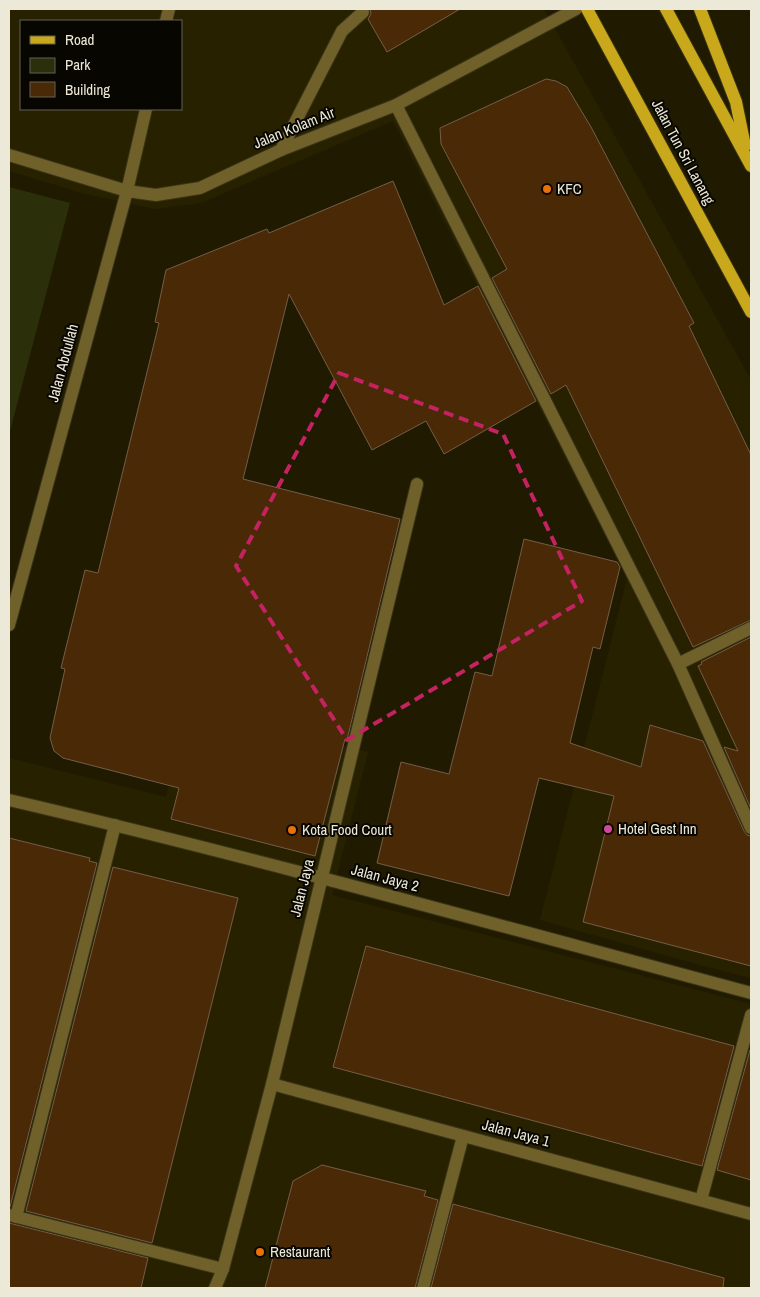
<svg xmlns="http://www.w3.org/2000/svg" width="760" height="1297" font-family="'Archivo Narrow',sans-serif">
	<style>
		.built { fill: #282100; fill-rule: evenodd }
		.green { fill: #2b2f0a }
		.building { fill: #4a2906; stroke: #755d48 }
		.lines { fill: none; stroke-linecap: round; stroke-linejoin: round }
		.service-casing { stroke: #38341a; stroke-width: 14 }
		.minor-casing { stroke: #38341a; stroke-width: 14 }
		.primary-casing { stroke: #38341a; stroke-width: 14 }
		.service { stroke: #70612a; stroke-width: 12 }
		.minor { stroke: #70612a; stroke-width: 12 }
		.primary { stroke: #c9a81c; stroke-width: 12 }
		.marked { fill: none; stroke: #c42261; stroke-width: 4; stroke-dasharray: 10 6; stroke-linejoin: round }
		.food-dot { fill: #e8710a; stroke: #080600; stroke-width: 2 }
		.hotel-dot { fill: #d1479c; stroke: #080600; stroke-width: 2 }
		.labels { text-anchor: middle; stroke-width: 4; stroke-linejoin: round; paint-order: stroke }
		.street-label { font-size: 15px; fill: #ece9d8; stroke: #080600 }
		.poi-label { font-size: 15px; fill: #ece9d8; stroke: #080600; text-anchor: start }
	</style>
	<rect width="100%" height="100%" fill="#201b00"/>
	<g class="built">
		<path d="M 9,9 L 544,9 L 751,380 L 751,978 L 696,964 L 540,920 L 627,579 L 393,121 L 201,203 L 154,209 L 82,193 L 9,171 ZM 21,21 L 181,21 L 181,109 L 21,109 Z"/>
		<path d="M 190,708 L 368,752 L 332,895 L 751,1004 L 751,1288 L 9,1288 L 9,758 L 166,797 Z"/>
	</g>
	<path class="green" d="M 9,187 L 70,203 L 9,435 Z"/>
	<g class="building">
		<path d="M 370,9 L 460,9 L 387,52 L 368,19 L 371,14 Z"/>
		<path d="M 546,79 L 556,81 L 567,87 L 591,127 L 694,323 L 689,326 L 751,455 L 751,620 L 693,647 L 566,385 L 551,394 L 492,278 L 507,269 L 441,144 L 440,128 Z"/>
		<path d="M 393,181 L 444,305 L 478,286 L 536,401 L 444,454 L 426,421 L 372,450 L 289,294 L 243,479 L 400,519 L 347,740 L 345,739 L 315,856 L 171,819 L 179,788 L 63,758 L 54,751 L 50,738 L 65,669 L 61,668 L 85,570 L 98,573 L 159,323 L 155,322 L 166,270 L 267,229 L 269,233 Z"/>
		<path d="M 524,539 L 617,562 L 620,567 L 600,649 L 593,647 L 570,743 L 641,767 L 650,725 L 703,741 L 744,831 L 747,835 L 751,836 L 751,966 L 583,922 L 614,796 L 539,778 L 509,896 L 377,863 L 401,762 L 449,774 L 475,672 L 492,676 Z"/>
		<path d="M 751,637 L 751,809 L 724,747 L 738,751 L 698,666 L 702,664 L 701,662 Z"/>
		<path d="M 9,838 L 90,858 L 89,861 L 97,863 L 10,1207 L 9,1207 Z"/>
		<path d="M 113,867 L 238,898 L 152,1243 L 26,1211 Z"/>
		<path d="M 366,946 L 734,1046 L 702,1166 L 333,1067 Z"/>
		<path d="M 750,1050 L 751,1050 L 751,1180 L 717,1170 Z"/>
		<path d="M 322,1165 L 426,1191 L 424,1196 L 438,1200 L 415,1288 L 265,1288 L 293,1181 Z"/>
		<path d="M 453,1204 L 724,1278 L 723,1288 L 431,1288 Z"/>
		<path d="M 9,1223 L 148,1258 L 141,1288 L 9,1288 Z"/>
	</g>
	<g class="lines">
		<g class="service-casing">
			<g id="service">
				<path d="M 396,105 L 678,664 L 751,828"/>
				<path d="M 281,150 L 342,31 L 363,12"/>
				<path d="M 678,664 L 751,628"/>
				<path d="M 701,1200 L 751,1015"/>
				<path d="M 9,1215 L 223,1269"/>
				<path d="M 16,1217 L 115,825"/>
				<path d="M 423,1288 L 463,1136"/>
			</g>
		</g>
		<g class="minor-casing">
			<g id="minor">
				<path d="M 166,21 L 169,9"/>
				<path d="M 9,155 L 127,191 L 156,195 L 200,188 L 281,150 L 396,105 L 576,9"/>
				<path d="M 9,625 L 127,191 L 146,109"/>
				<path d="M 9,800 C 258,858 504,927 751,993"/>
				<path d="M 272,1084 L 751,1214"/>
				<path d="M 215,1288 L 223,1269 L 272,1084 L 417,484"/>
			</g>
		</g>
		<g class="primary-casing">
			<g id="primary">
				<path d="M 587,9 L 751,312"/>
				<path d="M 666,9 L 751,166"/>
				<path d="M 700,9 L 736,102 L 745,146"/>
			</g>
		</g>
		<use href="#service" class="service"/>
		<use href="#minor" class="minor"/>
		<use href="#primary" class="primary"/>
	</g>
	<path class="marked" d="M 339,373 L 503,434 L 582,601 L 347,740 L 236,566 Z"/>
	<g class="food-dot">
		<circle cx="547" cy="189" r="5"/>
		<circle cx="292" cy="830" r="5"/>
		<circle cx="260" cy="1252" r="5"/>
	</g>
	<circle class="hotel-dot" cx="608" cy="829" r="5"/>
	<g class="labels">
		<g class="street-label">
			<text transform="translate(294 128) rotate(-22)" y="5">Jalan Kolam Air</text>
			<text transform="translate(683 152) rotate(62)" y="5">Jalan Tun Sri Lanang</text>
			<text transform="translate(63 363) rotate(-75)" y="5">Jalan Abdullah</text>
			<text transform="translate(385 878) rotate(15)" y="5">Jalan Jaya 2</text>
			<text transform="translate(302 888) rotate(-76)" y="5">Jalan Jaya</text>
			<text transform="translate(516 1133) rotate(15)" y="5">Jalan Jaya 1</text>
		</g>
		<g class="poi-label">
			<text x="557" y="194">KFC</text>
			<text x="618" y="834">Hotel Gest Inn</text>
			<text x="302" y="835">Kota Food Court</text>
			<text x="270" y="1257">Restaurant</text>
		</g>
	</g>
	<rect width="760" height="1297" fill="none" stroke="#ece9d8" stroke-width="20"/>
	<rect x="20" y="20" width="162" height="90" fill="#080600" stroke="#636156"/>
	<rect x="30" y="36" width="25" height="8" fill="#c9a81c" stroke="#636156"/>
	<text x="65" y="45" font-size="15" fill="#ece9d8">Road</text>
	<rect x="30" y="58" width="25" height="15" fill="#2b2f0a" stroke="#636156"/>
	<text x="65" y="70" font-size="15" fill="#ece9d8">Park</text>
	<rect x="30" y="82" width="25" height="15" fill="#4a2906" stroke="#636156"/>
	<text x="65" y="95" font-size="15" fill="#ece9d8">Building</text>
</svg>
